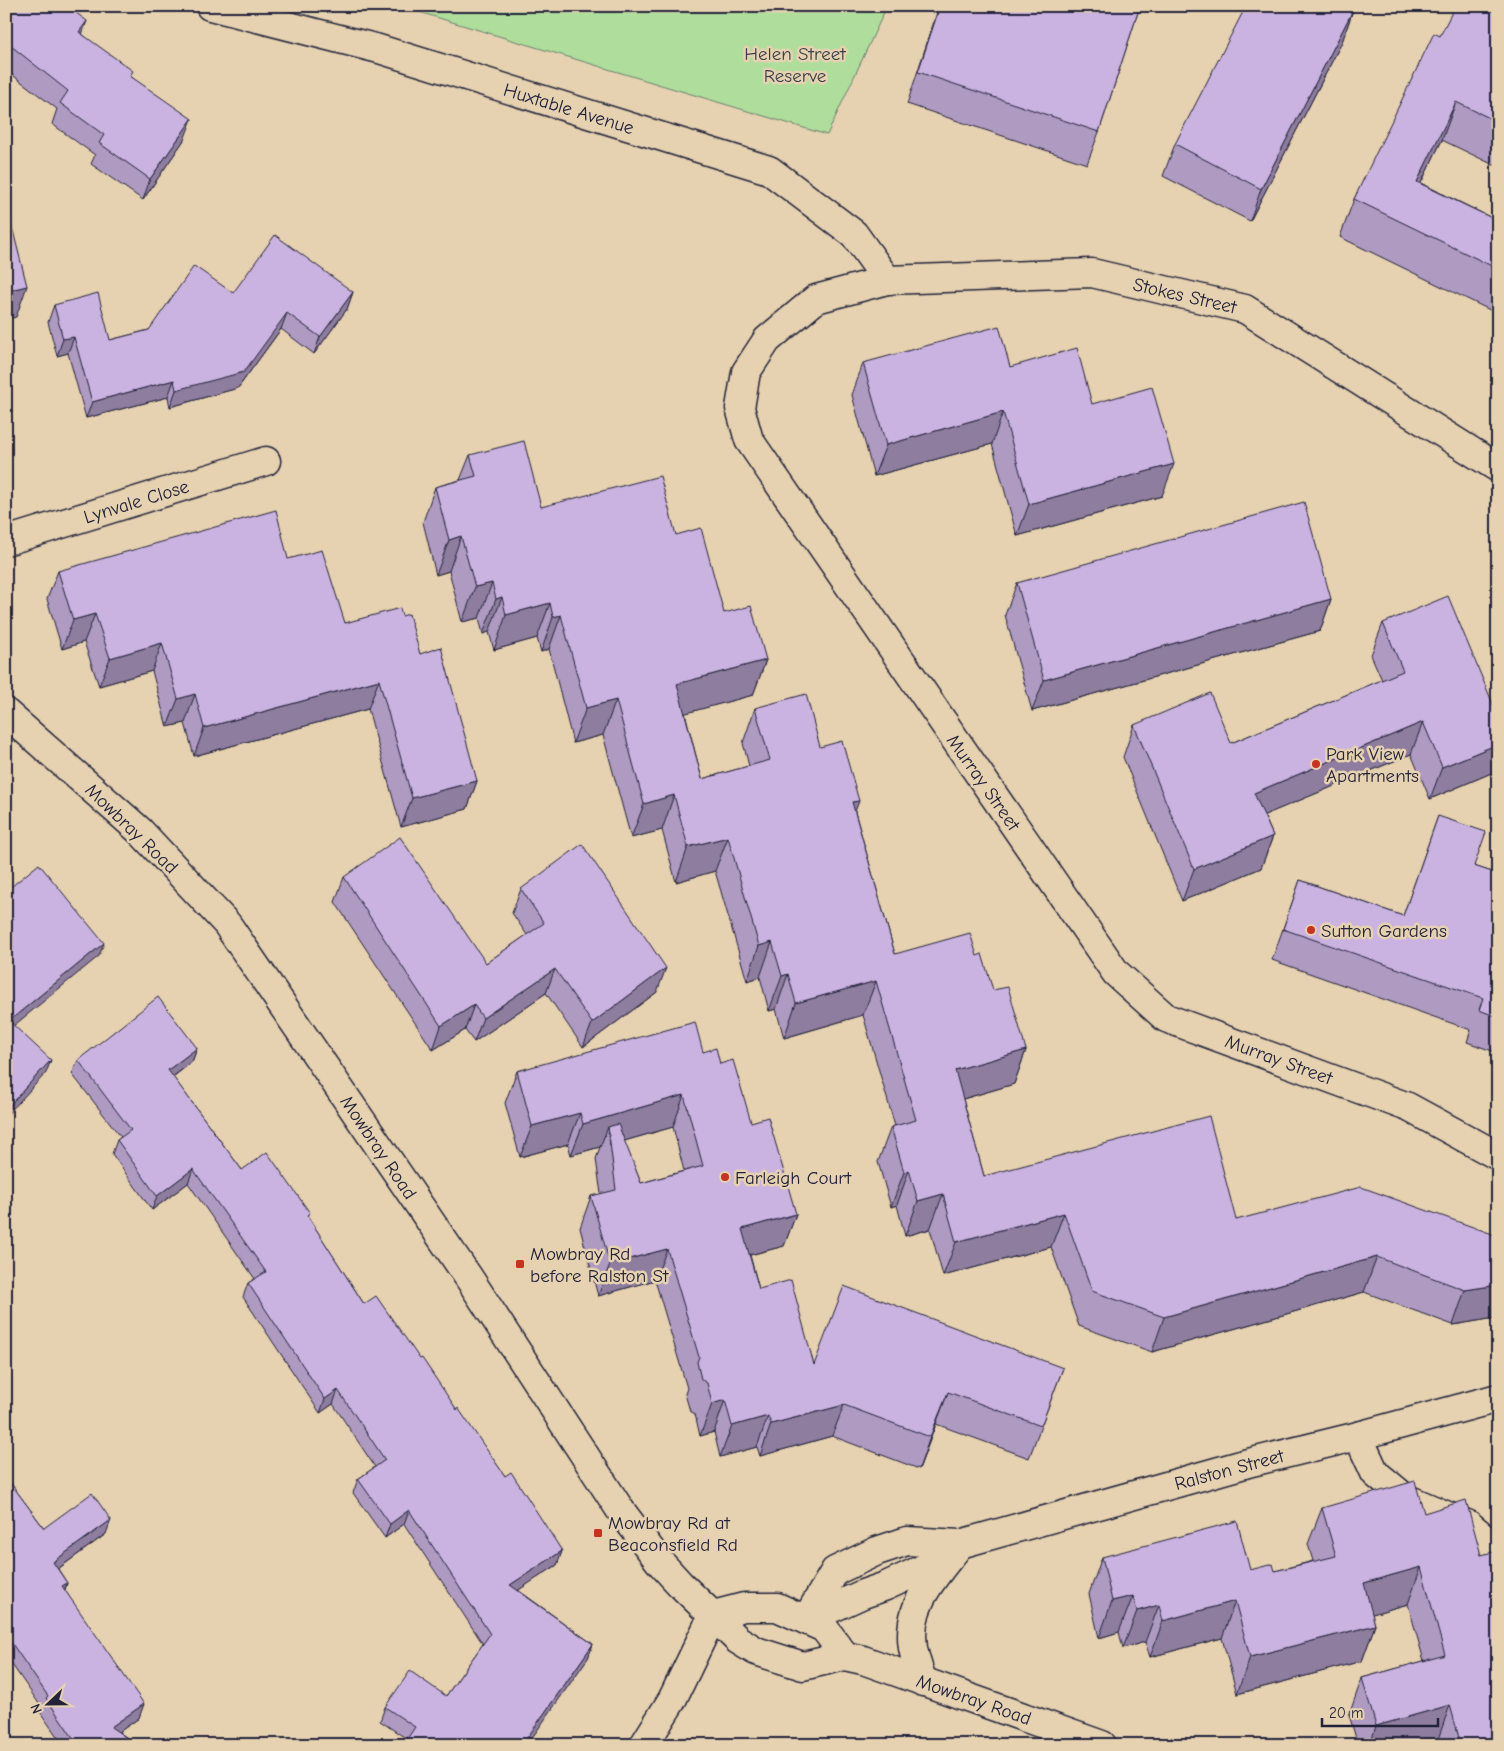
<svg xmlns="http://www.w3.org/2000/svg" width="1504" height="1751" font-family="'Comic Neue',sans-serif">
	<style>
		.green { fill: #afdd9c; stroke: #68806c }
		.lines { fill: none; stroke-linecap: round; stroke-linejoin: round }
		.minor-casing { stroke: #22223b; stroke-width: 31 }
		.secondary-casing { stroke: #22223b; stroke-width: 31 }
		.minor { stroke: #e6d2b0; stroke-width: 28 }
		.secondary { stroke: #e6d2b0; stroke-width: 28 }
		.wall { fill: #af9ac2; stroke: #22223b; fill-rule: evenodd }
		.shaded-wall { fill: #8e7d9e; stroke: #22223b }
		.building { fill: #cbb3e1; stroke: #22223b }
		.poi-dot { fill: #c8321e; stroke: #e6d2b0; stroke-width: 2 }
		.labels { text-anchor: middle; stroke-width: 5; stroke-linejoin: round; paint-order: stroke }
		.park-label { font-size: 19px; fill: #373e4a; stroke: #e6d2b0 }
		.street-label { font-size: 19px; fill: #22223b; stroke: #e6d2b0 }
		.poi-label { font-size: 19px; fill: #22223b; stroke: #e6d2b0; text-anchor: start }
	</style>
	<rect width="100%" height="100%" fill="#e6d2b0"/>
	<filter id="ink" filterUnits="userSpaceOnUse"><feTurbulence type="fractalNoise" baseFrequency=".02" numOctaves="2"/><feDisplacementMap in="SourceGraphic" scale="10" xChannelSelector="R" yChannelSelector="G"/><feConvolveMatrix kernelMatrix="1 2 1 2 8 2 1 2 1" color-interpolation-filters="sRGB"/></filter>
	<g filter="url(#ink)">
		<path class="green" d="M 399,6 L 887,6 L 827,135 Z"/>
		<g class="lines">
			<g class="minor-casing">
				<g id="minor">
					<path d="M 210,6 L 379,49 L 769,170 L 854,234 L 887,280"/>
					<path d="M 1498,468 L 1245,309 L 1092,273 L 887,280 L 816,299 L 767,340 L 746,372 L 740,408 L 749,440 L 1116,973 L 1166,1018 L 1408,1107 L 1498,1156"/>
					<path d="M 6,541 L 266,461"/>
					<path d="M 1358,1436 L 1375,1473 L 1405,1498 L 1469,1525 L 1498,1549"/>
					<path d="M 806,1620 L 835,1571 L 877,1551 L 907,1541 L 960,1544 L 1248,1463 L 1358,1436 L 1498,1398"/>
					<path d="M 806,1620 L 863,1594 L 886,1586 L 931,1565 L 955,1548"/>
					<path d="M 644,1745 L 672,1700 L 713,1615"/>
				</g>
			</g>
			<g class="secondary-casing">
				<g id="secondary">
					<path d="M 6,713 L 140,831 L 227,924 L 469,1278 L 621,1511 L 659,1561 L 680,1584 L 738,1640 L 756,1651 L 803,1666 L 845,1656 L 863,1660 L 1102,1745"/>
					<path d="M 713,1615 L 744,1607 L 777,1607 L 824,1628 L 845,1656"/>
					<path d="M 923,1682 C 919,1671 915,1659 913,1648 C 906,1603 936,1576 960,1544"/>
				</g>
			</g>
			<use href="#minor" class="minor"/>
			<use href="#secondary" class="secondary"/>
		</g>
		<g class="wall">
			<path d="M 6,6 L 82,34 L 131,76 L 184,140 L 143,200 L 91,164 L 95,155 L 52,124 L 57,109 L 6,70 Z"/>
			<path d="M 939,6 L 1140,6 L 1099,132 L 1087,164 L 907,104 Z"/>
			<path d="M 1498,6 L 1498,167 L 1442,140 L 1421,183 L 1498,221 L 1498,314 L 1340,237 L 1354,199 L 1440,36 Z"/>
			<path d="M 1353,10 L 1342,42 L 1250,221 L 1163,176 L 1175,144 Z"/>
			<path d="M 353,292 L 347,309 L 314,354 L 281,329 L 238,388 L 170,407 L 168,397 L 86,418 L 68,353 L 57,356 L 48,322 L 54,305 L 110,340 L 149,330 L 233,293 Z"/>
			<path d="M 863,363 L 1010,367 L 1092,404 L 1162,496 L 1017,536 L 992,444 L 874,476 L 852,395 Z"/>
			<path d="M 470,455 L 541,507 L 676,535 L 724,613 L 766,660 L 753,695 L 685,713 L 702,779 L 749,766 L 743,743 L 755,708 L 820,747 L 855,812 L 895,954 L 977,956 L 993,990 L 1026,1050 L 1014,1084 L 963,1099 L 984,1176 L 1236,1220 L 1498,1236 L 1498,1310 L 1495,1318 L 1453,1325 L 1364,1292 L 1152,1352 L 1079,1326 L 1051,1247 L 943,1276 L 930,1229 L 905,1236 L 897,1205 L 891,1207 L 878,1162 L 891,1127 L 895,1126 L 863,1015 L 784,1038 L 776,1009 L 769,1011 L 760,977 L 747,981 L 715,871 L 676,882 L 662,830 L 631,838 L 603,735 L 573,743 L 549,649 L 541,652 L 537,638 L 494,650 L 489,632 L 483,634 L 479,618 L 462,622 L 449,571 L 436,575 L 423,522 L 435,487 L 460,480 Z"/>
			<path d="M 288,559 L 345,623 L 402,616 L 420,654 L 477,781 L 467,809 L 401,827 L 368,709 L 194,756 L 185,723 L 167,727 L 152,671 L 99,686 L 84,642 L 62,649 L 47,599 L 58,571 Z"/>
			<path d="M 1017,583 L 1331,599 L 1320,631 L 1032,711 L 1005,615 Z"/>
			<path d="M 1383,623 L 1496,771 L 1430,799 L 1411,754 L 1264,815 L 1273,836 L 1261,868 L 1182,901 L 1123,757 L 1134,725 L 1231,743 L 1382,680 L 1371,655 Z"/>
			<path d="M 1438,816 L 1474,866 L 1498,874 L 1498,1053 L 1467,1042 L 1471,1030 L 1272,960 L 1300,880 L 1403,916 Z"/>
			<path d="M 344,877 L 486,963 L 527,935 L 512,913 L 521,889 L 657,992 L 583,1047 L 546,993 L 474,1042 L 465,1030 L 433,1050 L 335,902 Z"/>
			<path d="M 197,1048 L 192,1062 L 173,1077 L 242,1170 L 308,1217 L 364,1304 L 420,1359 L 505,1476 L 562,1551 L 557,1565 L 518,1590 L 593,1644 L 588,1658 L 407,1739 L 380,1721 L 385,1707 L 446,1696 L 483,1644 L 404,1524 L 385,1538 L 353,1493 L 358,1479 L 375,1467 L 333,1404 L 320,1413 L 243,1297 L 248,1283 L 255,1279 L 188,1183 L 152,1210 L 112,1154 L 117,1140 L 121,1137 L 72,1074 L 78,1060 Z"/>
			<path d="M 703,1052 L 720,1064 L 751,1122 L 796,1214 L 784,1246 L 750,1255 L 759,1289 L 814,1365 L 1063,1368 L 1029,1458 L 936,1424 L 919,1469 L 832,1436 L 760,1456 L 757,1447 L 720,1457 L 714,1432 L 700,1436 L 695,1414 L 690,1411 L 685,1394 L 687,1388 L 655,1280 L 598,1296 L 580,1228 L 591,1196 L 601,1194 L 596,1159 L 600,1147 L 571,1155 L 568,1144 L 520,1157 L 505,1103 L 517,1071 ZM 673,1127 L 684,1171 L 641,1183 L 624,1141 Z"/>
			<path d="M 6,1477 L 44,1528 L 106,1534 L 58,1569 L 67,1583 L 65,1590 L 139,1718 L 119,1732 L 137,1745 L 63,1745 L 40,1712 L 42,1708 L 6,1656 Z"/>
			<path d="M 1322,1508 L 1424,1513 L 1498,1745 L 1438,1745 L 1437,1742 L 1426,1745 L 1358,1745 L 1349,1715 L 1362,1678 L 1424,1661 L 1408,1604 L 1372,1614 L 1375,1625 L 1362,1661 L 1237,1694 L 1222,1638 L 1150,1657 L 1145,1642 L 1123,1648 L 1119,1632 L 1099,1638 L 1089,1594 L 1102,1557 L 1250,1570 L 1275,1571 L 1313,1561 L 1308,1544 Z"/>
		</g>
		<g class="shaded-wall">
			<path d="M 1353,10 L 1342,42 L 1250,221 L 1261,189 Z"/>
			<path d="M 87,21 L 79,43 L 79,32 Z"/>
			<path d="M 1456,102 L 1442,140 L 1403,220 L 1417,182 Z"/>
			<path d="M 192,119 L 184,140 L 143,200 L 150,179 Z"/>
			<path d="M 27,286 L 16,317 L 6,320 L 6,291 Z"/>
			<path d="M 353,292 L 347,309 L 314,354 L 320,337 Z"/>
			<path d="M 287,313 L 281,329 L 238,388 L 170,407 L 176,390 Z"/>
			<path d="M 74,337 L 68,353 L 57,356 L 63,339 Z"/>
			<path d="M 174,380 L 168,397 L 86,418 L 92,402 Z"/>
			<path d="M 1003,412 L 992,444 L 874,476 L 886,445 Z"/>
			<path d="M 1174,464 L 1162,496 L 1017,536 L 1029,504 Z"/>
			<path d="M 461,536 L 449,571 L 436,575 L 449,540 Z"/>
			<path d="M 492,583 L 479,618 L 462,622 L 475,587 Z"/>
			<path d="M 502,597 L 489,632 L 483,634 L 496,599 Z"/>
			<path d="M 1331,599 L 1320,631 L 1032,711 L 1044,680 Z"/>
			<path d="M 550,603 L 537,638 L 494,650 L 506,615 Z"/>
			<path d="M 95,614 L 84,642 L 62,649 L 73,620 Z"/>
			<path d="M 561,615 L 549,649 L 541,652 L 553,617 Z"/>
			<path d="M 162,643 L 152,671 L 99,686 L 110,658 Z"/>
			<path d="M 766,660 L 753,695 L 664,719 L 677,684 Z"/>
			<path d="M 379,680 L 368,709 L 194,756 L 204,728 Z"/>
			<path d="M 195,694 L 185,723 L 167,727 L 178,699 Z"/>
			<path d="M 616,700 L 603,735 L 573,743 L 586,708 Z"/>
			<path d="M 1423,722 L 1411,754 L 1243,824 L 1254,793 Z"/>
			<path d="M 1498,744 L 1498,766 L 1496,771 L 1430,799 L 1442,767 Z"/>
			<path d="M 477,781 L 467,809 L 401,827 L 412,798 Z"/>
			<path d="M 674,795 L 662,830 L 631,838 L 644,804 Z"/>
			<path d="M 859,801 L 846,835 L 852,802 Z"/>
			<path d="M 1273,836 L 1261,868 L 1182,901 L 1194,869 Z"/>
			<path d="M 728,837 L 715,871 L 676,882 L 688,847 Z"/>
			<path d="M 772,942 L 760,977 L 747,981 L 759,946 Z"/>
			<path d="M 104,943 L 99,956 L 6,1032 L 9,1021 Z"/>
			<path d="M 666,968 L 657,992 L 583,1047 L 592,1023 Z"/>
			<path d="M 555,969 L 546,993 L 474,1042 L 483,1018 Z"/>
			<path d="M 788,974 L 776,1009 L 769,1011 L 782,976 Z"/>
			<path d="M 876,981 L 863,1015 L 784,1038 L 796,1003 Z"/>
			<path d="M 474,1005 L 465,1030 L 433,1050 L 441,1026 Z"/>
			<path d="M 197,1048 L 192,1062 L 163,1084 L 168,1070 Z"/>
			<path d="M 1026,1050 L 1014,1084 L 942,1105 L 955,1070 Z"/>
			<path d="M 51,1060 L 46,1073 L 6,1116 L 6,1109 Z"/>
			<path d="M 684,1095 L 673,1127 L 610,1145 L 608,1127 L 600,1147 L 571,1155 L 583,1124 Z"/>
			<path d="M 580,1113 L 568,1144 L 520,1157 L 532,1126 Z"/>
			<path d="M 193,1169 L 188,1183 L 152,1210 L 157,1196 Z"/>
			<path d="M 909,1170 L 897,1205 L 891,1207 L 904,1172 Z"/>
			<path d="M 943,1194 L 930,1229 L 905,1236 L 918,1201 Z"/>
			<path d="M 1064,1213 L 1051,1247 L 943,1276 L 956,1242 Z"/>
			<path d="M 796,1214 L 784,1246 L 730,1260 L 742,1229 Z"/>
			<path d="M 667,1249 L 655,1280 L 598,1296 L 610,1264 Z"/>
			<path d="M 1377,1257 L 1364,1292 L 1152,1352 L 1164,1317 Z"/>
			<path d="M 1498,1285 L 1498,1310 L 1495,1318 L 1453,1325 L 1465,1290 Z"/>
			<path d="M 338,1390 L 333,1404 L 320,1413 L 325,1399 Z"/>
			<path d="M 948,1392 L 936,1424 L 919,1469 L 930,1437 Z"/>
			<path d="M 725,1400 L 714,1432 L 700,1436 L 712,1404 Z"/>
			<path d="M 844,1405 L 832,1436 L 760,1456 L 771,1424 Z"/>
			<path d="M 768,1416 L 757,1447 L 720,1457 L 732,1426 Z"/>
			<path d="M 409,1510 L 404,1524 L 385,1538 L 390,1524 Z"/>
			<path d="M 111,1520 L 106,1534 L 48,1576 L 53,1562 Z"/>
			<path d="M 562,1551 L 557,1565 L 505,1599 L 510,1585 Z"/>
			<path d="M 1421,1567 L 1408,1604 L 1351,1620 L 1364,1583 Z"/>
			<path d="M 67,1583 L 62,1597 L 62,1586 Z"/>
			<path d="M 1133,1596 L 1119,1632 L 1099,1638 L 1112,1601 Z"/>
			<path d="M 1235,1601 L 1222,1638 L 1150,1657 L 1163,1621 Z"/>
			<path d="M 1159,1605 L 1145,1642 L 1123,1648 L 1137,1611 Z"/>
			<path d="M 1375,1625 L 1362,1661 L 1237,1694 L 1250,1657 Z"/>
			<path d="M 593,1644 L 588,1658 L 527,1745 L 522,1745 Z"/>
			<path d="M 144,1704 L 139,1718 L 106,1741 L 111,1727 Z"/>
			<path d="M 1450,1705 L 1437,1742 L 1426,1745 L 1370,1745 L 1376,1726 Z"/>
		</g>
		<g class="building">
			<path d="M 6,6 L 67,6 L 87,21 L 79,32 L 133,71 L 130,76 L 192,119 L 150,179 L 99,143 L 104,135 L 60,103 L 68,91 L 6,42 Z"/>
			<path d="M 940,6 L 1140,6 L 1099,132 L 918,72 Z"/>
			<path d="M 1246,6 L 1346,6 L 1353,10 L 1261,189 L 1175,144 Z"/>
			<path d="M 1455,6 L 1498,6 L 1498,122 L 1456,102 L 1417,182 L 1498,221 L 1498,269 L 1354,199 L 1434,33 L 1440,36 Z"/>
			<path d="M 6,207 L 7,207 L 27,286 L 6,291 Z"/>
			<path d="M 275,235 L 353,292 L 320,337 L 287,313 L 244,372 L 176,390 L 174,380 L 92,402 L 74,337 L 63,339 L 54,305 L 98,293 L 110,340 L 149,330 L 194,266 L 233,293 Z"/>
			<path d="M 999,326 L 1010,367 L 1077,348 L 1092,404 L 1152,387 L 1174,464 L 1029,504 L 1003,412 L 886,445 L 863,363 Z"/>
			<path d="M 524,441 L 541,507 L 660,476 L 676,535 L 701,528 L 724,613 L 751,606 L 766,660 L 677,684 L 702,779 L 770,760 L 755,708 L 806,694 L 820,747 L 842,741 L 859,801 L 852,802 L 895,954 L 970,933 L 977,956 L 982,954 L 993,990 L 1008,987 L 1026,1050 L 955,1070 L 984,1176 L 1209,1116 L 1236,1220 L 1361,1187 L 1498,1236 L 1498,1285 L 1465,1290 L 1377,1257 L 1164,1317 L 1092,1291 L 1064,1213 L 956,1242 L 943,1194 L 918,1201 L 909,1170 L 904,1172 L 891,1127 L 916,1120 L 876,981 L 796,1003 L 788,974 L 782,976 L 772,942 L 759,946 L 728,837 L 688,847 L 674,795 L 644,804 L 616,700 L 586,708 L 561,615 L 553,617 L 550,603 L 506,615 L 502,597 L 496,599 L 492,583 L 475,587 L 461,536 L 449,540 L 435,487 L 476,476 L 470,455 Z"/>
			<path d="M 1304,502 L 1331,599 L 1044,680 L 1017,583 Z"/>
			<path d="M 276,510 L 288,559 L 322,550 L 345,623 L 400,608 L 402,616 L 409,614 L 420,654 L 441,647 L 477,781 L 412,798 L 379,680 L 204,728 L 195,694 L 178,699 L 162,643 L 110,658 L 95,614 L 73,620 L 58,571 Z"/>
			<path d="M 1448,596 L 1498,716 L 1498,744 L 1442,767 L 1423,722 L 1254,793 L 1273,836 L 1194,869 L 1134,725 L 1210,693 L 1231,743 L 1403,671 L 1383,623 Z"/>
			<path d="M 1438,816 L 1486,832 L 1474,866 L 1498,874 L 1498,1017 L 1479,1010 L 1483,998 L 1283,929 L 1300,880 L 1403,916 Z"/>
			<path d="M 400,837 L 486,963 L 544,923 L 521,889 L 582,844 L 666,968 L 592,1023 L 555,969 L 483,1018 L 474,1005 L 441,1026 L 344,877 Z"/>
			<path d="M 39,864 L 104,943 L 9,1021 L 51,1060 L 6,1109 L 6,891 Z"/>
			<path d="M 158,997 L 197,1048 L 168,1070 L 242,1170 L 267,1152 L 310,1213 L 307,1215 L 364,1304 L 376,1296 L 420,1359 L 422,1358 L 457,1410 L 458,1408 L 505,1476 L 511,1472 L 562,1551 L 510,1585 L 593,1644 L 522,1745 L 403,1745 L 415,1727 L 385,1707 L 410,1671 L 446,1696 L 490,1634 L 409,1510 L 390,1524 L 358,1479 L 385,1460 L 338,1390 L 325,1399 L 248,1283 L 266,1272 L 193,1169 L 157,1196 L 117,1140 L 131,1130 L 78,1060 Z"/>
			<path d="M 695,1022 L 703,1052 L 716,1048 L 720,1064 L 733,1060 L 751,1122 L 768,1117 L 796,1214 L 742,1229 L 759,1289 L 791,1280 L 814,1365 L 844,1286 L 1063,1368 L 1041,1426 L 948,1392 L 930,1437 L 844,1405 L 771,1424 L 768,1416 L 732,1426 L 725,1400 L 712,1404 L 707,1383 L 701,1379 L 697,1362 L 699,1357 L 667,1249 L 610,1264 L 591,1196 L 616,1190 L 608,1127 L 618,1124 L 641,1183 L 703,1166 L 684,1095 L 583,1124 L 580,1113 L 532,1126 L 517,1071 Z"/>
			<path d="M 6,1477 L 44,1528 L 92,1493 L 111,1520 L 53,1562 L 67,1583 L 62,1586 L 144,1704 L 111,1727 L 137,1745 L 78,1745 L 46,1698 L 48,1696 L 6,1635 Z"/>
			<path d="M 1415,1481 L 1424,1513 L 1466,1500 L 1481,1555 L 1498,1551 L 1498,1745 L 1461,1745 L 1450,1705 L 1376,1726 L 1362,1678 L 1445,1655 L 1421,1567 L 1364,1583 L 1375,1625 L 1250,1657 L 1235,1601 L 1163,1621 L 1159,1605 L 1137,1611 L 1133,1596 L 1112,1601 L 1102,1557 L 1237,1521 L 1250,1570 L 1273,1564 L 1275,1571 L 1336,1556 L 1322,1508 Z"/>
		</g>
	</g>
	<g class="poi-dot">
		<circle cx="1316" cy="764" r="5"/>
		<circle cx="1311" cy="930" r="5"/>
		<circle cx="725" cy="1177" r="5"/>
		<rect x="515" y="1259" width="10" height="10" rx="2.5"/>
		<rect x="593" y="1528" width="10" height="10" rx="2.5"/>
	</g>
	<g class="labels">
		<g class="park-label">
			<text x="795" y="60">Helen Street<tspan x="795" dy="22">Reserve</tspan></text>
		</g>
		<g class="street-label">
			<text transform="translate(569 108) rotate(17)" y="7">Huxtable Avenue</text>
			<text transform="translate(1185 295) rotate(13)" y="7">Stokes Street</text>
			<text transform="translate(136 501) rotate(-17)" y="7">Lynvale Close</text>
			<text transform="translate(984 782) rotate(55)" y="7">Murray Street</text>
			<text transform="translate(132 828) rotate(44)" y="7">Mowbray Road</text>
			<text transform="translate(1279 1059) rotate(20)" y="7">Murray Street</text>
			<text transform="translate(379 1147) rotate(56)" y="7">Mowbray Road</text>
			<text transform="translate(1229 1469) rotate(-15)" y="7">Ralston Street</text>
			<text transform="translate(974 1699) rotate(19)" y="7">Mowbray Road</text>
		</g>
		<g class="poi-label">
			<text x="1326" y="760">Park View<tspan x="1326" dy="22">Apartments</tspan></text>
			<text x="1321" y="937">Sutton Gardens</text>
			<text x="735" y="1184">Farleigh Court</text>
			<text x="530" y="1260">Mowbray Rd<tspan x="530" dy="22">before Ralston St</tspan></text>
			<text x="608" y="1529">Mowbray Rd at<tspan x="608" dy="22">Beaconsfield Rd</tspan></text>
		</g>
	</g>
	<rect width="1504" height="1751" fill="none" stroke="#e6d2b0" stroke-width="25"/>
	<rect x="12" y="12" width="1479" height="1726" fill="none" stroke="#22223b" stroke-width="2" filter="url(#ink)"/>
	<g transform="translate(48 1704) rotate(248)" stroke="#e6d2b0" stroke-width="4" paint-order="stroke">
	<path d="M0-4L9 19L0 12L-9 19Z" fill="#22223b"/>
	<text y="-8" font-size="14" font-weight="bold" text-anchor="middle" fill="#22223b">N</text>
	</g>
	<path d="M1322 1718v8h116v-8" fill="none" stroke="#22223b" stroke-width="2.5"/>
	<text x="1329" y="1718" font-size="15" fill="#22223b" stroke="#e6d2b0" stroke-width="4" paint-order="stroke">20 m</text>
</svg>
